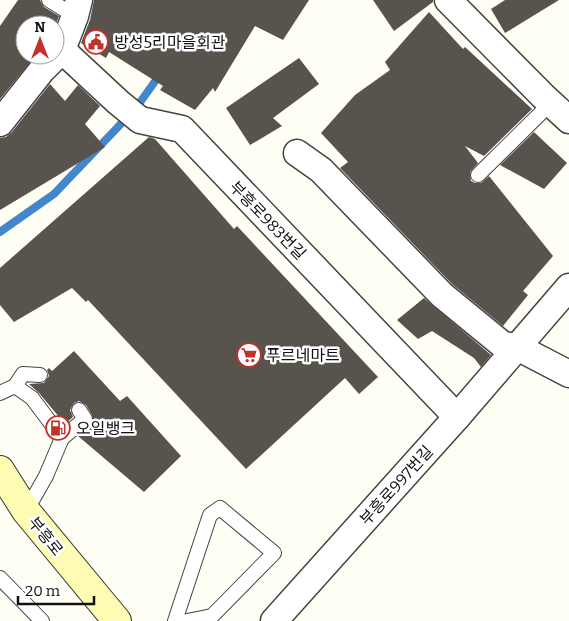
<svg xmlns="http://www.w3.org/2000/svg" width="569" height="621" font-family="Bitter,'Noto Sans KR',serif">
	<style>
		.lines { fill: none; stroke-linecap: round; stroke-linejoin: round }
		.stream { stroke: #4287cb; stroke-width: 8 }
		.building { fill: #59534d }
		.lane-casing { stroke: #444; stroke-width: 16 }
		.street-casing { stroke: #444; stroke-width: 29 }
		.secondary-casing { stroke: #333; stroke-width: 30 }
		.lane { stroke: #fff; stroke-width: 14 }
		.street { stroke: #fff; stroke-width: 26 }
		.secondary { stroke: #fdfcb2; stroke-width: 28 }
		.labels { text-anchor: middle; stroke-width: 5; stroke-linejoin: round; paint-order: stroke }
		.poi-label { font-size: 16px; fill: #111; stroke: #fff; text-anchor: start }
		.street-label { font-size: 16px; fill: #111; stroke: #fff }
	</style>
	<rect width="100%" height="100%" fill="#fffef5"/>
	<g class="lines">
		<path class="stream" d="M 0,232 L 54,194 L 117,128 L 141,101 L 161,73"/>
	</g>
	<g class="building">
		<path d="M 18,0 L 40,0 L 44,7 L 59,16 L 55,26 L 55,25 L 25,25 L 25,55 L 36,55 L 0,99 L 0,26 Z"/>
		<path d="M 94,0 L 309,0 L 283,40 L 255,26 L 215,92 L 213,88 L 195,110 L 160,90 L 163,86 L 109,52 L 106,58 L 81,43 L 90,20 Z"/>
		<path d="M 373,0 L 433,0 L 433,2 L 394,31 Z"/>
		<path d="M 505,0 L 559,0 L 505,33 L 491,9 Z"/>
		<path d="M 429,12 L 463,49 L 465,47 L 532,109 L 484,156 L 465,146 L 478,163 L 470,172 L 471,181 L 475,183 L 481,183 L 489,176 L 553,256 L 523,291 L 528,295 L 503,326 L 452,284 L 340,168 L 348,162 L 321,133 L 355,95 L 390,70 L 385,62 Z"/>
		<path d="M 299,58 L 319,84 L 273,118 L 282,126 L 250,145 L 226,108 Z"/>
		<path d="M 50,84 L 65,101 L 78,85 L 100,106 L 85,124 L 105,147 L 0,210 L 0,138 L 6,137 L 12,132 Z"/>
		<path d="M 534,132 L 567,163 L 544,189 L 500,165 Z"/>
		<path d="M 149,137 L 155,139 L 234,229 L 237,226 L 378,377 L 359,394 L 345,378 L 246,469 L 88,300 L 86,302 L 72,288 L 14,322 L 0,305 L 0,268 Z"/>
		<path d="M 424,298 L 491,355 L 481,367 L 474,358 L 432,331 L 418,339 L 397,320 Z"/>
		<path d="M 74,351 L 120,401 L 127,396 L 181,456 L 144,492 L 78,436 L 93,422 L 92,415 L 86,405 L 79,401 L 74,403 L 70,410 L 73,417 L 65,424 L 39,393 L 29,384 L 44,383 L 49,376 L 47,370 L 49,368 L 52,371 Z"/>
	</g>
	<g class="lines">
		<g class="lane-casing">
			<g id="lane">
				<path d="M 49,0 L 75,16"/>
				<path d="M 478,175 L 551,103"/>
				<path d="M 15,386 L 23,374 L 40,375"/>
				<path d="M 0,393 L 15,386 L 32,398 L 62,438 L 46,476 L 26,511"/>
				<path d="M 62,438 L 85,419 L 79,410"/>
				<path d="M 0,578 L 42,621"/>
				<path d="M 175,621 L 210,515 L 220,508 L 274,553 L 212,616 L 187,621"/>
			</g>
		</g>
		<g class="street-casing">
			<g id="street">
				<path d="M 448,0 L 543,96 L 569,120"/>
				<path d="M 62,50 L 118,102 L 140,120 L 182,129 L 457,417"/>
				<path d="M 0,123 L 42,70 L 62,50 L 75,16 L 79,0"/>
				<path d="M 297,153 L 321,170 L 442,295 L 503,345 L 517,347 L 569,374"/>
				<path d="M 274,621 L 457,417 L 569,287"/>
			</g>
		</g>
		<g class="secondary-casing">
			<path id="secondary" d="M 0,470 L 26,511 L 117,621"/>
		</g>
		<use href="#lane" class="lane"/>
		<use href="#street" class="street"/>
		<use href="#secondary" class="secondary"/>
	</g>
	<defs>
		<g id="civic-ring" transform="scale(1.25)"><circle r="9.5" fill="#fff" stroke="#c0322a" stroke-width="1.5"/><path d="M-.6-6.5H3V-4.5H.6V-3L4-1V1h2V6H-6V1h2V-1L-.6-3ZM-1.2 2.5V6h2.4V2.5Z" fill="#c0322a"/></g>
		<g id="supermarket-ring" transform="scale(1.25)"><circle r="9.5" fill="#fff" stroke="#c0322a" stroke-width="1.5"/><path d="M-6-5.5h2.5l.6 2H6L4.5 2H-2.5L-4.4-4H-6ZM-1.5 3.2a1.3 1.3 0 1 0 .1 0ZM3 3.2a1.3 1.3 0 1 0 .1 0Z" fill="#c0322a"/></g>
		<g id="fuel-ring" transform="scale(1.25)"><circle r="9.5" fill="#fff" stroke="#c0322a" stroke-width="1.5"/><path d="M-5.5-6h7V0h2V4h1.3V-2.5L3-4.5l.8-.8L6-3V5H2.5V1h-1V6h-7ZM-4.2-4.7v3.2H.2V-4.7Z" fill="#c0322a"/></g>
	</defs>
	<g fill-rule="evenodd">
		<use href="#civic-ring" x="96" y="42"/>
		<use href="#supermarket-ring" x="249" y="355"/>
		<use href="#fuel-ring" x="58" y="428"/>
	</g>
	<g class="labels">
		<g class="poi-label">
			<text x="114" y="48">방성5리마을회관</text>
			<text x="266" y="361">푸르네마트</text>
			<text x="76" y="434">오일뱅크</text>
		</g>
		<g class="street-label">
			<text transform="translate(268 220) rotate(46)" y="6">부흥로983번길</text>
			<text transform="translate(396 485) rotate(-48)" y="6">부흥로997번길</text>
			<text transform="translate(46 536) rotate(51)" y="6">부흥로</text>
		</g>
	</g>
	<g transform="translate(40 40)"><circle r="24" fill="#ffffff" stroke="#a0a0a0"/>
	<path d="M0-4L9 19L0 12L-9 19Z" fill="#c0322a"/>
	<text y="-8" font-size="14" font-weight="bold" text-anchor="middle" fill="#111111">N</text>
	</g>
	<path d="M18 596v8h76v-8" fill="none" stroke="#111111" stroke-width="2.5"/>
	<text x="25" y="596" font-size="15" fill="#111111" stroke="#ffffff" stroke-width="4" paint-order="stroke">20 m</text>
</svg>
